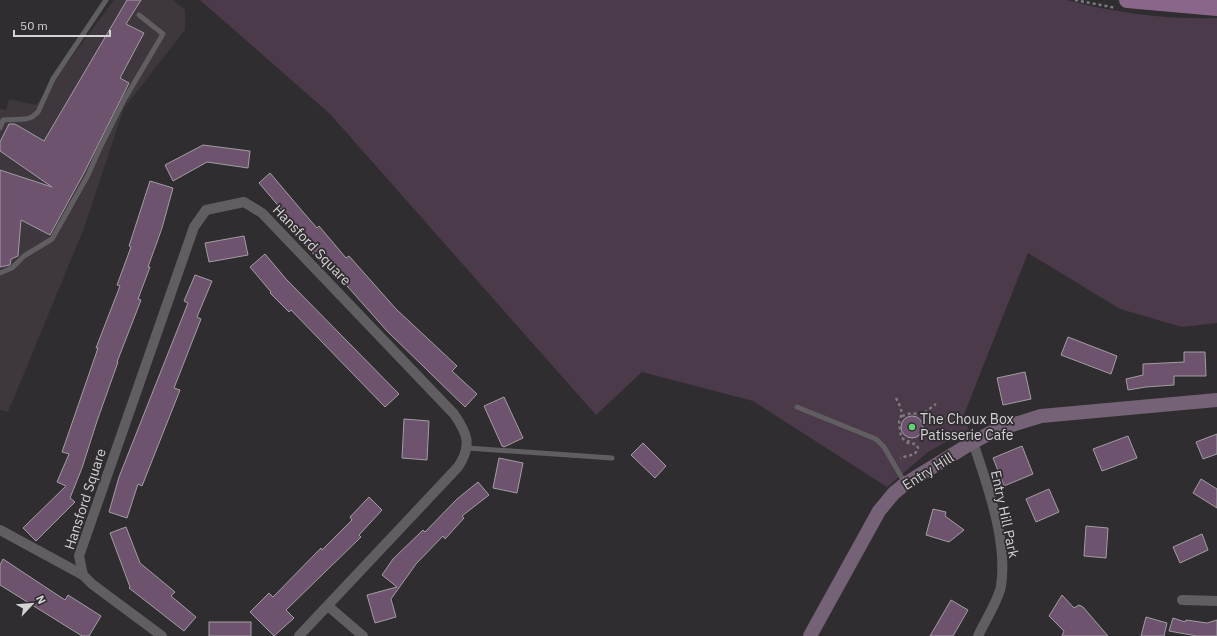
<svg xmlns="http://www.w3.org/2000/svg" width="1217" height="636" font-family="'IBM Plex Sans',sans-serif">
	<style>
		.built { fill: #3e373e }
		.green { fill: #4a3a4a }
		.building { fill: #6e536e; stroke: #a19ea1 }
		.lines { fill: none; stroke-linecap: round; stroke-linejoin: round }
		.path { stroke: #7d7a7d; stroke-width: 2.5; stroke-dasharray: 3 3; stroke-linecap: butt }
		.lane { stroke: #615e61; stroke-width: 5 }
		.street { stroke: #615e61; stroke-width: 10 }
		.secondary { stroke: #766276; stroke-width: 14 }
		.primary { stroke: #8a668b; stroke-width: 16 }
		.poi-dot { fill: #5cd56d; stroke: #302d30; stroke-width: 1.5 }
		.labels { text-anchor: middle; stroke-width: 3.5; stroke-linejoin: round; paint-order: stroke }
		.street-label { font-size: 14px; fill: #d4d2d4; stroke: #302d30 }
		.poi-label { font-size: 14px; fill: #d4d2d4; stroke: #302d30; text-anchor: start }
	</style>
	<rect width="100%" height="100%" fill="#302d30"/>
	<path class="built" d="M 114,0 L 173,0 L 185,10 L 185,30 L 124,108 L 84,228 L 8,412 L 0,410 L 0,109 L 6,110 L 9,99 L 36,105 Z"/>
	<path class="green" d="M 200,0 L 1067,0 C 1115,13 1167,20 1217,18 L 1217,323 L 1182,327 L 1120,309 L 1028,253 L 963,417 L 969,429 L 928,452 L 887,487 L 753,401 L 642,372 L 596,415 L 330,114 Z"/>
	<g class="building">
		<path d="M 127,0 L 141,0 L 126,24 L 144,33 L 120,78 L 129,83 L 84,173 L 50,235 L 21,220 L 18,256 L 11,259 L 10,265 L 0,267 L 0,170 L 52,187 L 0,151 L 0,142 L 9,124 L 15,124 L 44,141 Z"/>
		<path d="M 203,145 L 250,151 L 248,168 L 207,162 L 173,181 L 165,165 Z"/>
		<path d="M 270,173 L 303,212 L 317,228 L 319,226 L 346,258 L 349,256 L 396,309 L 457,366 L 452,371 L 477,394 L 465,407 L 387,331 L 324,260 L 322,263 L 277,215 L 282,210 L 259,183 Z"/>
		<path d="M 150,181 L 173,188 L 162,228 L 148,267 L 150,267 L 138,299 L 141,300 L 117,362 L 118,362 L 97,421 L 82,468 L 70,498 L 75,502 L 36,541 L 23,528 L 66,486 L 57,482 L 69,454 L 62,452 L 98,348 L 96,348 L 120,286 L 117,285 L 131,247 L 129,246 Z"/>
		<path d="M 244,236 L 248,255 L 209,262 L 205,243 Z"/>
		<path d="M 265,254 L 286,279 L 399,394 L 385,407 L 291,310 L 289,312 L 270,293 L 271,292 L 250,267 Z"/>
		<path d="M 195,275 L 212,281 L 197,317 L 201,319 L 174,388 L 180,390 L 142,486 L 138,484 L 127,518 L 109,512 L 119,477 L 188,303 L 184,301 Z"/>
		<path d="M 1068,337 L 1117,356 L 1111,374 L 1061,355 Z"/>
		<path d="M 1184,352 L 1205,352 L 1206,376 L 1174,376 L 1174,385 L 1146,387 L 1128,390 L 1126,379 L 1143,375 L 1143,364 L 1184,362 Z"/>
		<path d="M 1025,372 L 1031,399 L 1003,405 L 997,378 Z"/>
		<path d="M 504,397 L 523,438 L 504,447 L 502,446 L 484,406 Z"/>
		<circle cx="912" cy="427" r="11"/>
		<path d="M 404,419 L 429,421 L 427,460 L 402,458 Z"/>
		<path d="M 1217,434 L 1217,454 L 1203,459 L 1196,442 Z"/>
		<path d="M 1128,436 L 1137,458 L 1102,471 L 1093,449 Z"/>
		<path d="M 643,443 L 666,466 L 655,478 L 631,455 Z"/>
		<path d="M 1022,446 L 1033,474 L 1004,486 L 993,458 Z"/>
		<path d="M 499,458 L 523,463 L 517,493 L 493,488 Z"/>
		<path d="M 1201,479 L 1217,489 L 1217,508 L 1193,493 Z"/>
		<path d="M 478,482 L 489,495 L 462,516 L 464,518 L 445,539 L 443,536 L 416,564 L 391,599 L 396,617 L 375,623 L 367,595 L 397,587 L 382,575 L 393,559 L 423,530 L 425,532 L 457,499 Z"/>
		<path d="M 1049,489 L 1059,512 L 1036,522 L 1026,499 Z"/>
		<path d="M 369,497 L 382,510 L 359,535 L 361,537 L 286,610 L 294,618 L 274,636 L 250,612 L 269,593 L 273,597 L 321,548 L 322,550 L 352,520 L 350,517 Z"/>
		<path d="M 933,509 L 946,512 L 945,516 L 964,530 L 949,542 L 926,535 Z"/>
		<path d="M 1086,526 L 1108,528 L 1106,558 L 1084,556 Z"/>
		<path d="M 126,527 L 140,563 L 175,592 L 171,596 L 196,617 L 184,631 L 129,588 L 130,587 L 110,533 Z"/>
		<path d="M 1202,534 L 1208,550 L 1180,563 L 1173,547 Z"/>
		<path d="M 3,559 L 65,600 L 68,595 L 101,616 L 89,636 L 82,636 L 0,585 L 0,565 Z"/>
		<path d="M 1062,595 L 1074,608 L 1079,605 L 1083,607 L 1108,636 L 1062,636 L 1064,631 L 1049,616 Z"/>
		<path d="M 951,600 L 968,610 L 953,636 L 930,636 Z"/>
		<path d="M 1146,617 L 1167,623 L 1164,636 L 1141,636 Z"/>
		<path d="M 1173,618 L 1185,622 L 1186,620 L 1207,623 L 1217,620 L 1217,636 L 1197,636 L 1169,631 Z"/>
		<rect x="209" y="622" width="42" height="14"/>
	</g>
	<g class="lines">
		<g class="path">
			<path d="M 1075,0 L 1116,8"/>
			<path d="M 896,398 C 900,406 904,412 899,421 L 901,437 L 908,443 L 916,444 L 918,448 L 915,454 L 900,458"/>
			<path d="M 902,416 L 912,413 L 921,415 L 936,404"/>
			<path d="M 908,443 L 909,438"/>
		</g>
		<g class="lane">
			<path d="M 0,128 L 3,120 L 26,119 L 32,117 L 38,112 L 53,79 L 106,0"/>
			<path d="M 0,273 L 12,268 L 24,256 L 52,239 L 88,175 L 99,150 L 124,100 L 163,34 L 139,15"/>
			<path d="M 797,407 L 876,439 L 884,447 L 905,483"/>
			<path d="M 467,448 L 612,458"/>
		</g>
		<g class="street">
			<path d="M 973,442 C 987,485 1008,540 1001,586 C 999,599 984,623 978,636"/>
			<path d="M 0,530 L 83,575"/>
			<path d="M 1182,600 L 1217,601"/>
			<path d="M 328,606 L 363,636"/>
			<path d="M 162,636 L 92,584 L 83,575 L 79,556 L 194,227 L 206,210 L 244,202 L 262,213 L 454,414 C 468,434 472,446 458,467 L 299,636"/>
		</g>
		<path class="secondary" d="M 810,636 L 879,511 L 894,493 L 905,484 L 973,442 L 996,430 L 1041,416 L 1217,400"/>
		<path class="primary" d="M 1127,0 L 1217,8"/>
	</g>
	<circle class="poi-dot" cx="912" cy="427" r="4"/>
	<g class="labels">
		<g class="street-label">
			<text transform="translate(312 245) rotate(46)" y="5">Hansford Square</text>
			<text transform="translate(928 471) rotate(-32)" y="5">Entry Hill</text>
			<text transform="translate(85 499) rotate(-72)" y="5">Hansford Square</text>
			<text transform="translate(1005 514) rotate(78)" y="5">Entry Hill Park</text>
		</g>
		<g class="poi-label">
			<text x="920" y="424">The Choux Box<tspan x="920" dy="16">Patisserie Cafe</tspan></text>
		</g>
	</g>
	<g transform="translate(32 604) rotate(64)" stroke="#302d30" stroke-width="3" paint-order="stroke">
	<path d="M0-3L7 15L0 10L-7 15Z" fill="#d4d2d4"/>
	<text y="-6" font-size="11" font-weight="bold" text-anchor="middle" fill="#d4d2d4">N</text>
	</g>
	<path d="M14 30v6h96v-6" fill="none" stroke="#d4d2d4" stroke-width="2"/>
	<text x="20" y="30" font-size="12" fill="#d4d2d4" stroke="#302d30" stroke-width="3" paint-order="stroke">50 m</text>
</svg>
